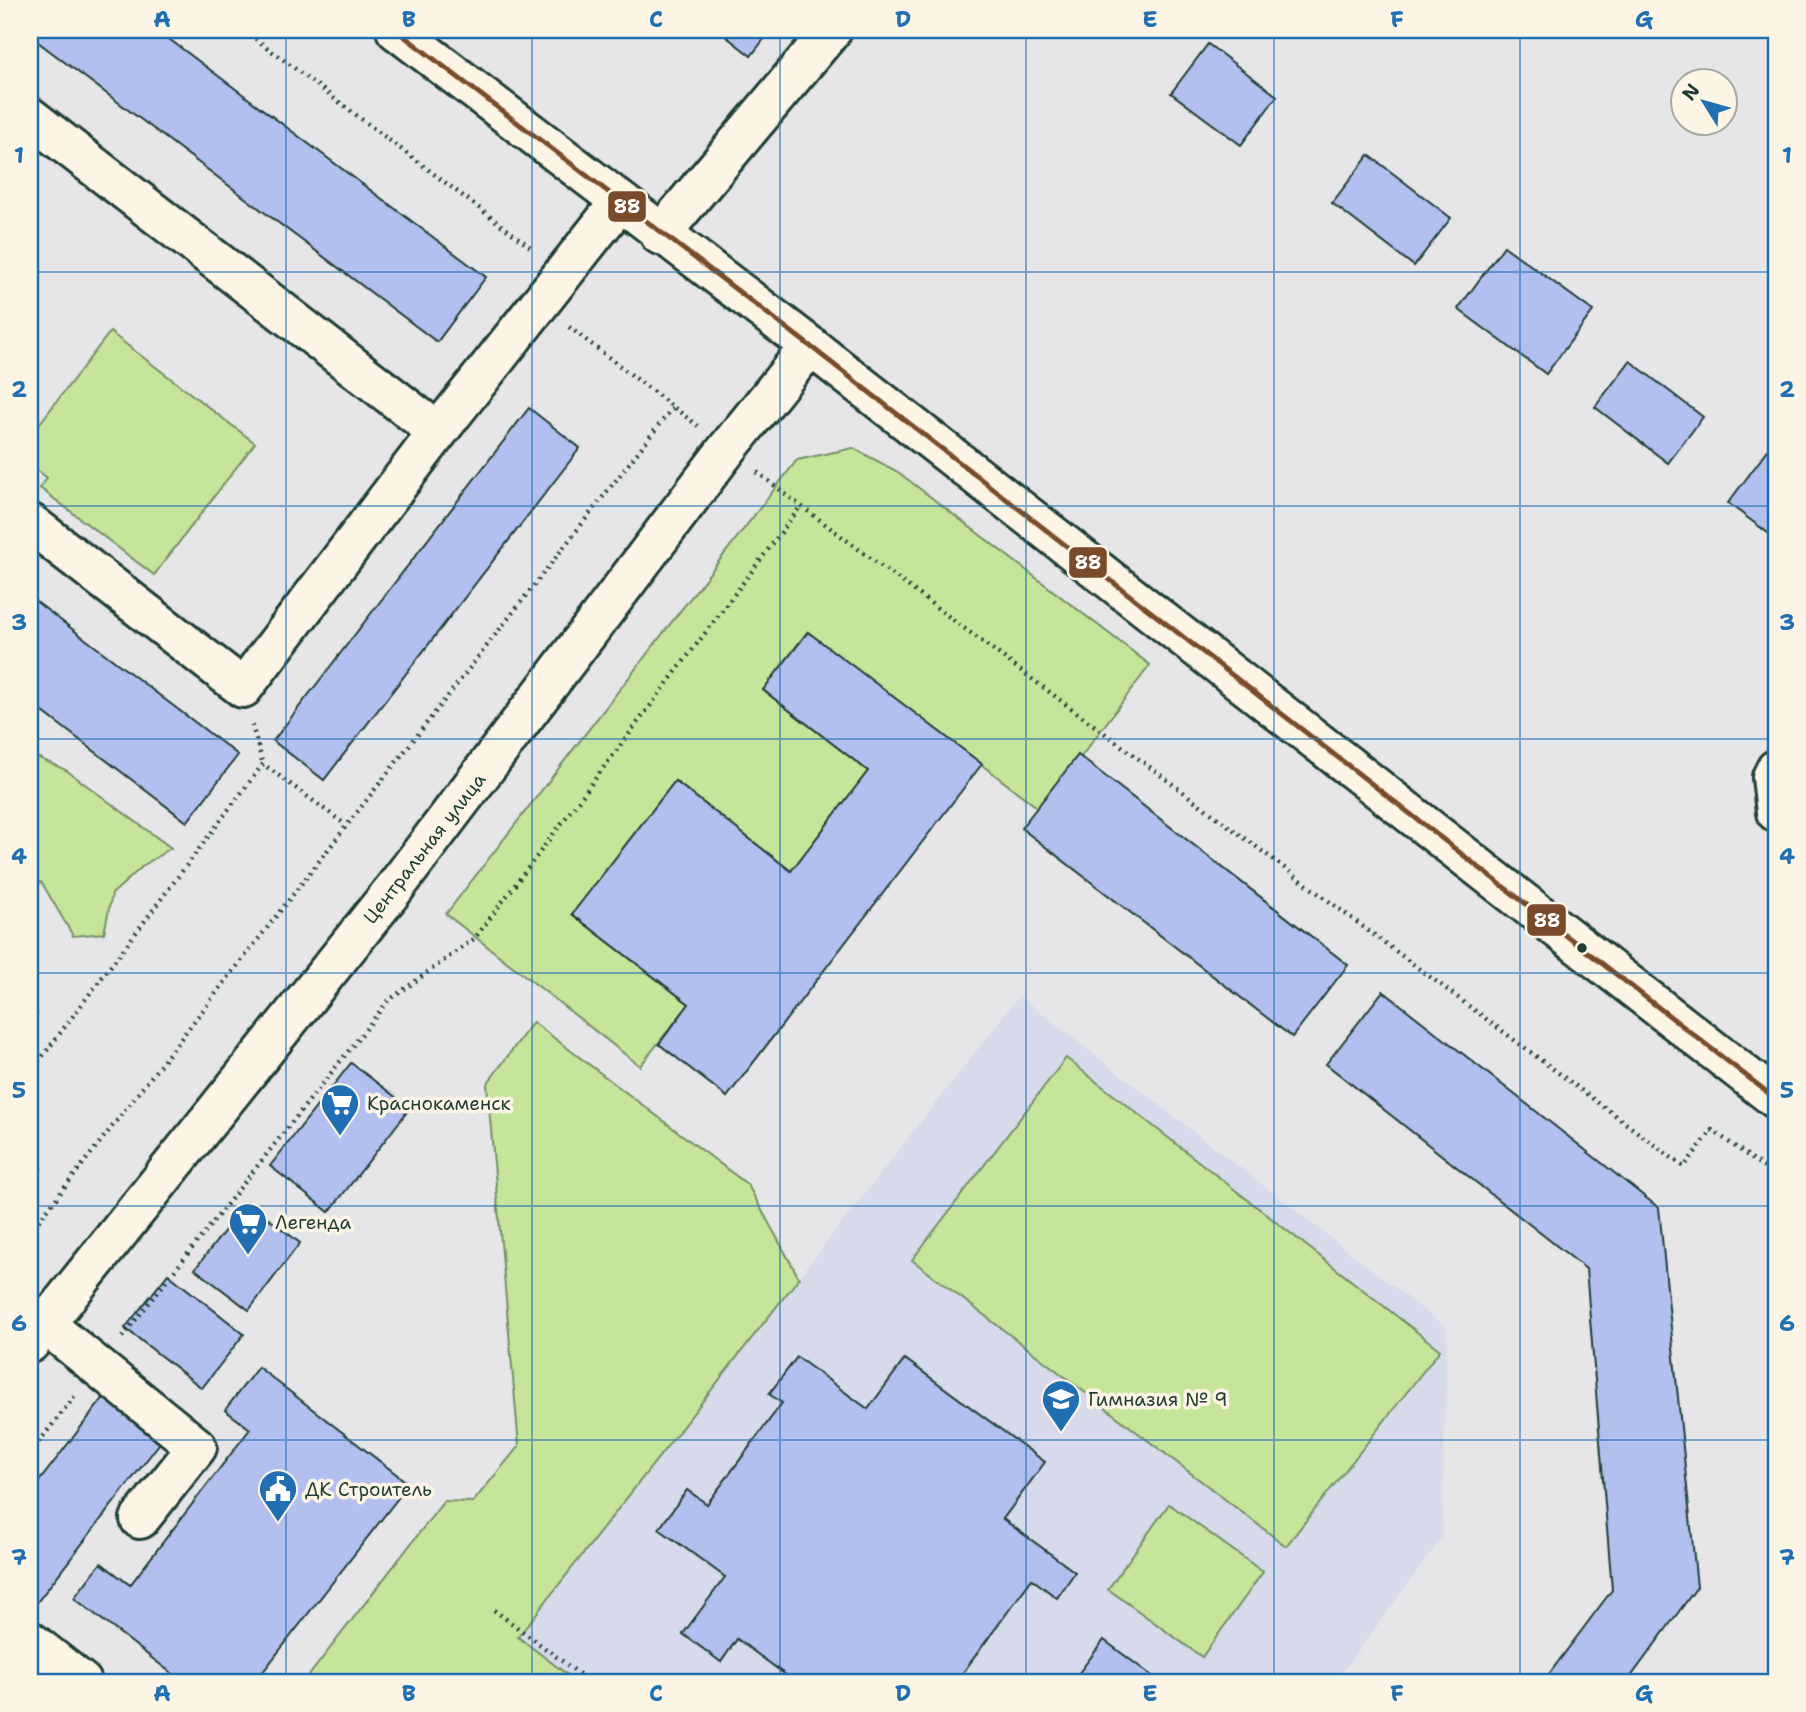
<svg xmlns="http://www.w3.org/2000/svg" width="1806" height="1712" font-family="'Shantell Sans',sans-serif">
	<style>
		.built { fill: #d6daea }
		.green { fill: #c7e49b; stroke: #739068; stroke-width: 2 }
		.building { fill: #b2bfef; stroke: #1f3d34; stroke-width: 2 }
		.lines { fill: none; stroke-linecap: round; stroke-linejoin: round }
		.minor-casing { stroke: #1f3d34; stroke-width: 44 }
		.path { stroke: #1f3d34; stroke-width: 4.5; stroke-dasharray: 2 5; stroke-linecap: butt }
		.minor { stroke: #fcf5e5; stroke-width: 38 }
		.bus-1-casing { stroke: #fcf5e5; stroke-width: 10 }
		.bus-1 { stroke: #7a4b2a; stroke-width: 5 }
		.grid { fill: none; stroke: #1f6fb2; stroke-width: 2; stroke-opacity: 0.55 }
		.bus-dot { fill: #1f3d34; stroke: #fcf5e5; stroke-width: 2.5 }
		.labels { text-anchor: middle; stroke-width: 7; stroke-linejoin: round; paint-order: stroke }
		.street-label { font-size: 19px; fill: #1f3d34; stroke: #fcf5e5 }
		.poi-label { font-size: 19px; fill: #1f3d34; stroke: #fcf5e5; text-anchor: start }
		.line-badge { stroke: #fcf5e5; stroke-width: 2.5 }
		.badge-label { font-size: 19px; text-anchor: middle; font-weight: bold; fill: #fff }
		.neatline { fill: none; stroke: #1f6fb2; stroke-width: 2.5 }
		.grid-label { font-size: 23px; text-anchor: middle; font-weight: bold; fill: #1f6fb2 }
	</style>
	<rect width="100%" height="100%" fill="#e6e5e8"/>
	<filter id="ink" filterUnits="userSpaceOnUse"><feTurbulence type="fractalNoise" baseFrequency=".0143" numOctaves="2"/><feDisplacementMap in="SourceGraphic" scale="14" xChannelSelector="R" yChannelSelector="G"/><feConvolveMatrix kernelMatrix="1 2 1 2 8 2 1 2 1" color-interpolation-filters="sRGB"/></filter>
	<g filter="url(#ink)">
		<path class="built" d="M 1019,996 L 1447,1328 L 1442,1538 L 1335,1682 L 483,1682 Z"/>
		<g class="green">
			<path d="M 110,332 L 255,443 L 154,575 L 40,488 L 47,478 L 30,464 L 30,436 Z"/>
			<path d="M 853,448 L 898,472 L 1150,665 L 1041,810 L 807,632 L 763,690 L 868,771 L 791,871 L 675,781 L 572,914 L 689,1004 L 640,1066 L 446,914 L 797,460 Z"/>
			<path d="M 30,754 L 66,770 L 171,848 L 144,865 L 112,894 L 104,933 L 73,936 L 42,883 L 30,878 Z"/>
			<path d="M 533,1022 L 748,1185 L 799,1278 L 518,1637 L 577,1682 L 304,1682 L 444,1501 L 473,1502 L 519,1446 L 487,1084 Z"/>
			<path d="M 1066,1058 L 1440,1350 L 1286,1546 L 912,1260 Z"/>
			<path d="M 1169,1504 L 1263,1572 L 1202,1657 L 1108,1589 Z"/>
		</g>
		<g class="building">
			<path d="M 30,30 L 157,30 L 486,277 L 437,342 L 30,36 Z"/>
			<path d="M 718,30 L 771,30 L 751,56 Z"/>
			<path d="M 1208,44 L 1277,96 L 1241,145 L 1171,93 Z"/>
			<path d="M 1369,155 L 1451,218 L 1414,266 L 1332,203 Z"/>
			<path d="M 1504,246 L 1593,311 L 1546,374 L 1458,309 Z"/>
			<path d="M 1630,361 L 1703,417 L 1668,463 L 1595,407 Z"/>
			<path d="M 529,408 L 580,448 L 324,780 L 273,741 Z"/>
			<path d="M 1776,439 L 1776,539 L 1728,503 Z"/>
			<path d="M 30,597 L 238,755 L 187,822 L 30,702 Z"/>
			<path d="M 808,632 L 982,764 L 727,1097 L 659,1044 L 689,1004 L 572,914 L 675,781 L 791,871 L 868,771 L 763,690 Z"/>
			<path d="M 1078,755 L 1348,965 L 1292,1037 L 1021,828 Z"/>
			<path d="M 1383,991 L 1659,1208 L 1697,1587 L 1627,1682 L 1543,1682 L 1612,1590 L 1586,1269 L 1326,1064 Z"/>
			<path d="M 30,1010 L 37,1015 L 30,1025 Z"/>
			<path d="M 351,1063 L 410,1108 L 329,1212 L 270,1166 Z"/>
			<path d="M 30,1160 L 41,1169 L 30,1183 Z"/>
			<path d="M 247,1202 L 300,1243 L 249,1310 L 195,1269 Z"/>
			<path d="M 168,1274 L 244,1334 L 202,1388 L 125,1328 Z"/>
			<path d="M 797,1357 L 868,1409 L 905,1359 L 1045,1462 L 1003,1519 L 1075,1572 L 1057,1598 L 1032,1579 L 956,1682 L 795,1682 L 737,1639 L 721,1662 L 683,1634 L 725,1577 L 659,1529 L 687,1490 L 707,1504 L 782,1403 L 769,1394 Z"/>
			<path d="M 258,1367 L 409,1484 L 255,1682 L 183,1682 L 74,1598 L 101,1563 L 130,1585 L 250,1429 L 225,1410 Z"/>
			<path d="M 112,1387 L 169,1431 L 31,1610 L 30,1493 Z"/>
			<path d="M 1104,1640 L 1160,1682 L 1072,1682 Z"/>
		</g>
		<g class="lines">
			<g class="minor-casing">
				<g id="minor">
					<path d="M 396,30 L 810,346 L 1776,1099"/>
					<path d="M 30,117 L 438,432"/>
					<path d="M 660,235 L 832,30"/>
					<path d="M 30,523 L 243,688 L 438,432 L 619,203"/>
					<path d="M 1776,769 L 1772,777 L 1776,812"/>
					<path d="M 45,1324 L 197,1447 L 140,1519"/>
					<path d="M 30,1343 L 394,889 L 727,449 L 810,346"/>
					<path d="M 30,1641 L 82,1682"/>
				</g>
			</g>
			<g class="path">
				<path d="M 244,30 L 533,249"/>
				<path d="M 569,327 L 698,426"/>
				<path d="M 757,472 L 801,506"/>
				<path d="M 252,725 L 263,764"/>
				<path d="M 30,1073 L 263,764 L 346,825"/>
				<path d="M 30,1232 L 673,407"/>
				<path d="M 122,1337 L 388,1001 L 475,938 L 801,506 L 1684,1167 L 1712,1130 L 1776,1176"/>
				<path d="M 30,1453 L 75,1396"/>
				<path d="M 494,1610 L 590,1682"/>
			</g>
			<use href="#minor" class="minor"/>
			<g class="bus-1-casing">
				<path id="bus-1" d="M 396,30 L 810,346 L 1776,1099"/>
			</g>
			<use href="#bus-1" class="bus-1"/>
		</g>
	</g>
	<path class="grid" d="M 286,30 L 286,1682M 532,30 L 532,1682M 780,30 L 780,1682M 1026,30 L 1026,1682M 1274,30 L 1274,1682M 1520,30 L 1520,1682M 30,272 L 1776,272M 30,506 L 1776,506M 30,739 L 1776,739M 30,973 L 1776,973M 30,1206 L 1776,1206M 30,1440 L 1776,1440"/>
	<defs>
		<g id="supermarket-pin" transform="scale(2.0125)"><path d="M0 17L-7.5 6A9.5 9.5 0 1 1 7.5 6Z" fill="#1f6fb2" stroke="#fcf5e5"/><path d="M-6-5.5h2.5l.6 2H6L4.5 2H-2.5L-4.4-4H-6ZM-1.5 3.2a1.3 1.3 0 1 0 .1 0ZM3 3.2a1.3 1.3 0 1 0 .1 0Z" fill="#fff"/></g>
		<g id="school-pin" transform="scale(2.0125)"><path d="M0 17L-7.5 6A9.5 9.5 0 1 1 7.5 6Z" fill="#1f6fb2" stroke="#fcf5e5"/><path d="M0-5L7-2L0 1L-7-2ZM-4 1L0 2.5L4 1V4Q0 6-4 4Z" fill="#fff"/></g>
		<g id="civic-pin" transform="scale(2.0125)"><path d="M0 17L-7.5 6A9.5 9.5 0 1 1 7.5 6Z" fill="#1f6fb2" stroke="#fcf5e5"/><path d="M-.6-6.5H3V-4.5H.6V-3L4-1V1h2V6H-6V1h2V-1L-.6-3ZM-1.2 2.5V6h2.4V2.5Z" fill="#fff"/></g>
	</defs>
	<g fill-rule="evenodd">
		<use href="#supermarket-pin" x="340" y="1103"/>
		<use href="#supermarket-pin" x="248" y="1222"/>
		<use href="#school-pin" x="1061" y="1399"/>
		<use href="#civic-pin" x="278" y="1489"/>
	</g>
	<circle class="bus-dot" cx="1582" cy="948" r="6"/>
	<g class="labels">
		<g class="street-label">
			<text transform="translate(424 848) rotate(-52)" y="7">Центральная улица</text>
		</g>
		<g class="poi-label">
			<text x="367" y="1110">Краснокаменск</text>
			<text x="275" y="1229">Легенда</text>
			<text x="1088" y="1406">Гимназия № 9</text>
			<text x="305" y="1496">ДК Строитель</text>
		</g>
	</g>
	<g class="line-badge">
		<rect x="607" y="190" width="40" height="33" rx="7" fill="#7a4b2a"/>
		<rect x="1068" y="546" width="40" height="33" rx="7" fill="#7a4b2a"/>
		<rect x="1526" y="903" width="41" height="34" rx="7" fill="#7a4b2a"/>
	</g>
	<g class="badge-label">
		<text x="627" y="213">88</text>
		<text x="1088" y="569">88</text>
		<text x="1547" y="927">88</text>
	</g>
	<rect width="1806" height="1712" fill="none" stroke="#fcf5e5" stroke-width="77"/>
	<g transform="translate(1704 102) rotate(307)"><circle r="33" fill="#fcf5e5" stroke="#a4ab9e" stroke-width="2"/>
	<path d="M0-5L12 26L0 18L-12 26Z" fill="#1f6fb2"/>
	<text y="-10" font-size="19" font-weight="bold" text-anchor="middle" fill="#1f3d34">N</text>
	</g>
	<rect x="38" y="38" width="1730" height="1636" class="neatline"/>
	<g class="grid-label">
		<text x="162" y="27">A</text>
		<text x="409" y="27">B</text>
		<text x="656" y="27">C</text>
		<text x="903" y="27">D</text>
		<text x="1150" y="27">E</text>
		<text x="1397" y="27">F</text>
		<text x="1644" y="27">G</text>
		<text x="19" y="163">1</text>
		<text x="1787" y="163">1</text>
		<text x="19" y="397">2</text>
		<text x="1787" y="397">2</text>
		<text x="19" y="630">3</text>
		<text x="1787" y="630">3</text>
		<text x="19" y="864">4</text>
		<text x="1787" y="864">4</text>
		<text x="19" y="1098">5</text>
		<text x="1787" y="1098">5</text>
		<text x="19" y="1331">6</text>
		<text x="1787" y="1331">6</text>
		<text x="19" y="1565">7</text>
		<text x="1787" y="1565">7</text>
		<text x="162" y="1701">A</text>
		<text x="409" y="1701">B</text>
		<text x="656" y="1701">C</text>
		<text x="903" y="1701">D</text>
		<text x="1150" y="1701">E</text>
		<text x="1397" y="1701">F</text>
		<text x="1644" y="1701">G</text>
	</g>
</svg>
